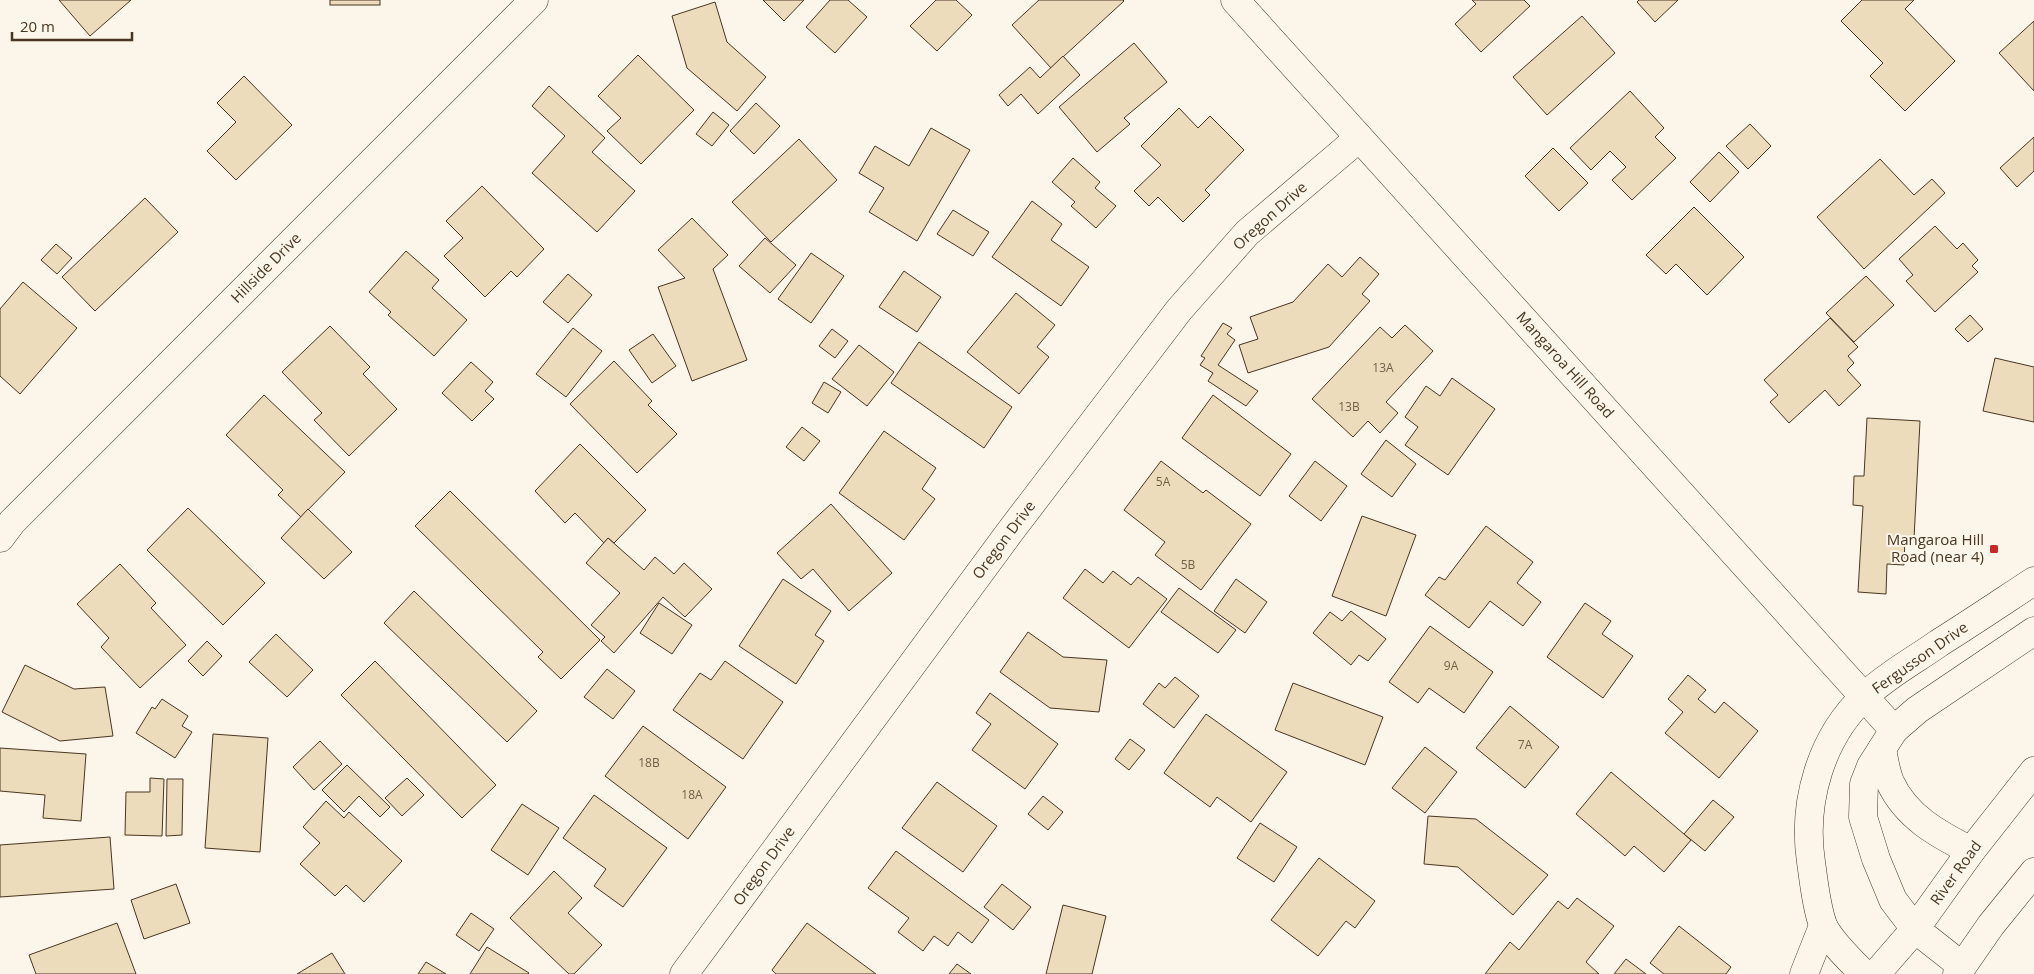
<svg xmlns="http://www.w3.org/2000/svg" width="2034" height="974" font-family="'Open Sans',sans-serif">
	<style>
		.building { fill: #ecdcbc; stroke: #4a3520 }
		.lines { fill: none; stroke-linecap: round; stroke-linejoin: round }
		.street-casing { stroke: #4a3520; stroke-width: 29 }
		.secondary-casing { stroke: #4a3520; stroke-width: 29 }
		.highway-casing { stroke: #4a3520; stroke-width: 29 }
		.street { stroke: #fbf6e9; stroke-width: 28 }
		.secondary { stroke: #fbf6e9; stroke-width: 28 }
		.highway { stroke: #fbf6e9; stroke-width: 28 }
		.poi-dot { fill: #c62828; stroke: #fbf6e9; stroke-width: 2 }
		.labels { text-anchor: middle; stroke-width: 4; stroke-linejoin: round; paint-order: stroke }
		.number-label { font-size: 12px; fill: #725f47 }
		.street-label { font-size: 15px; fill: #4a3520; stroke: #fbf6e9 }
		.poi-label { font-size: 15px; fill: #4a3520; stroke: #fbf6e9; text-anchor: end }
	</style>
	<rect width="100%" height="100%" fill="#fbf6e9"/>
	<g class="building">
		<path d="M 59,0 L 131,0 L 90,36 Z"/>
		<rect x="330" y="0" width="50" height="5"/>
		<path d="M 763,0 L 804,0 L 784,21 Z"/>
		<path d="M 830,0 L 848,0 L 867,17 L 835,53 L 806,27 Z"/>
		<path d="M 936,0 L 956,0 L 972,15 L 937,51 L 910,26 Z"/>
		<path d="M 1039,0 L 1123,0 L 1124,1 L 1051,68 L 1012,25 Z"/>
		<path d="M 1472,0 L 1524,0 L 1530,6 L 1481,52 L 1455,24 L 1476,4 Z"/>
		<path d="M 1639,0 L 1678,0 L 1655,22 L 1637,2 Z"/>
		<path d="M 1862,0 L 1914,0 L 1905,9 L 1955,61 L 1905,111 L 1870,76 L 1883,63 L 1841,21 Z"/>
		<path d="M 715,2 L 727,42 L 766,77 L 737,111 L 687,68 L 672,16 Z"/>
		<path d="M 1582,16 L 1615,53 L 1547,115 L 1513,77 Z"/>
		<path d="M 2034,21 L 2034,91 L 1999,53 Z"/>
		<path d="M 1134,43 L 1167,82 L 1124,118 L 1130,124 L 1097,152 L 1059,107 Z"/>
		<path d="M 638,55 L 694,110 L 641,164 L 607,131 L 621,118 L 598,96 Z"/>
		<path d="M 1063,56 L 1080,75 L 1038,114 L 1021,94 L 1008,106 L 999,95 L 1030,67 L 1040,78 Z"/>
		<path d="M 244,76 L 292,125 L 236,180 L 207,151 L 236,122 L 217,103 Z"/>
		<path d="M 549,86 L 605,138 L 592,152 L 635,191 L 597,232 L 532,173 L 565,136 L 532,106 Z"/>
		<path d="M 1630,91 L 1664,128 L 1655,137 L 1676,158 L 1632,200 L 1612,180 L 1626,167 L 1610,151 L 1591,170 L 1570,148 Z"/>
		<path d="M 756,103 L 780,126 L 754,154 L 730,131 Z"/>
		<path d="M 1179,108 L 1198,128 L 1210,116 L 1244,150 L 1205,190 L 1210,195 L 1183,222 L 1158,197 L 1149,206 L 1134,191 L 1161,165 L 1141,146 Z"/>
		<path d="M 713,112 L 729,125 L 712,146 L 696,134 Z"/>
		<path d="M 1750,124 L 1771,146 L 1748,169 L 1726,146 Z"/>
		<path d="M 931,128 L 970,150 L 917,241 L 869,212 L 884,188 L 859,173 L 875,146 L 909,166 Z"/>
		<path d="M 2034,137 L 2034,171 L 2017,187 L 2000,168 Z"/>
		<path d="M 799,139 L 837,180 L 771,242 L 732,202 Z"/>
		<path d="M 1553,148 L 1588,183 L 1559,211 L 1525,176 Z"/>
		<path d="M 1719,152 L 1739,172 L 1710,202 L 1690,182 Z"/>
		<path d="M 1073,158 L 1100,182 L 1095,188 L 1116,206 L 1096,228 L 1071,206 L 1075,202 L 1052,182 Z"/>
		<path d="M 1880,159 L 1914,195 L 1932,179 L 1945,193 L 1864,269 L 1817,217 Z"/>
		<path d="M 482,186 L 544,249 L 517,277 L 511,271 L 485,297 L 444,256 L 463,238 L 446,221 Z"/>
		<path d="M 145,198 L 178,232 L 95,311 L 62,277 Z"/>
		<path d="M 1032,201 L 1062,224 L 1051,240 L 1089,267 L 1061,306 L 992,257 Z"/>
		<path d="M 1694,207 L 1744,257 L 1707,295 L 1676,264 L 1666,274 L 1646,255 Z"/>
		<path d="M 953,210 L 989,232 L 973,256 L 937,234 Z"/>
		<path d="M 692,218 L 728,255 L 713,269 L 747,360 L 692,381 L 658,287 L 685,278 L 658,250 Z"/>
		<path d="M 1935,226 L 1957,249 L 1963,243 L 1978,260 L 1972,266 L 1978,272 L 1935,312 L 1906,281 L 1913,275 L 1899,259 Z"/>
		<path d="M 765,238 L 796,265 L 770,293 L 739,266 Z"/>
		<path d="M 56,244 L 72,258 L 57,274 L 41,260 Z"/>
		<path d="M 406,251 L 439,280 L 432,288 L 467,320 L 434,356 L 388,315 L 391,312 L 369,292 Z"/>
		<path d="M 811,253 L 844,276 L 811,323 L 778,299 Z"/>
		<path d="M 1360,257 L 1379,274 L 1362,294 L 1370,301 L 1329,347 L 1248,373 L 1239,345 L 1258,339 L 1250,317 L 1293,302 L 1328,264 L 1342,277 Z"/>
		<path d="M 904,271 L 941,297 L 917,332 L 879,307 Z"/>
		<path d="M 568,274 L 592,295 L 568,323 L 543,302 Z"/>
		<path d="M 1866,276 L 1894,305 L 1854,342 L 1826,313 Z"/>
		<path d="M 23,282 L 77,328 L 20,394 L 0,376 L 0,309 Z"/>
		<path d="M 1016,293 L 1055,325 L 1037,347 L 1049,357 L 1019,394 L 967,352 Z"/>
		<path d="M 1970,315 L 1983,329 L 1968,342 L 1955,329 Z"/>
		<path d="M 1830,318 L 1858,347 L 1848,356 L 1854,363 L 1847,370 L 1861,385 L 1839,406 L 1825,390 L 1789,423 L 1770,402 L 1778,395 L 1764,380 Z"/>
		<path d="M 1223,323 L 1232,328 L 1227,334 L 1235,340 L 1218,365 L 1258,391 L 1246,406 L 1208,381 L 1213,373 L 1200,365 L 1205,358 L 1201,356 Z"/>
		<path d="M 1405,325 L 1433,351 L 1386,402 L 1398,413 L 1380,433 L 1368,421 L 1353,437 L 1312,399 L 1380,327 L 1392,338 Z"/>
		<path d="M 330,326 L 370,367 L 363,374 L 397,409 L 349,456 L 314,420 L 322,413 L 282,372 Z"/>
		<path d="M 573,328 L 602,351 L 566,397 L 536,374 Z"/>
		<path d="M 832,329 L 848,341 L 835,358 L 819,346 Z"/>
		<path d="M 653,334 L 676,366 L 652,383 L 629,350 Z"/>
		<path d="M 919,342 L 1012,407 L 984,448 L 891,383 Z"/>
		<path d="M 859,345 L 894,372 L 867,406 L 832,379 Z"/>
		<path d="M 1995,358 L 2034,367 L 2034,422 L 1983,411 Z"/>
		<path d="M 614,361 L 652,401 L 648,405 L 677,434 L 637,473 L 570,404 Z"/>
		<path d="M 471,362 L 493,382 L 485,391 L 494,399 L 472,421 L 442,393 Z"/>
		<path d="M 1452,378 L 1495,409 L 1448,475 L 1405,445 L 1418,427 L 1405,417 L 1426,386 L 1440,396 Z"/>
		<path d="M 824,382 L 841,392 L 828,413 L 812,403 Z"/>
		<path d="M 264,395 L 345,472 L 301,517 L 278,495 L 283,490 L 226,435 Z"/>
		<path d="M 1213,395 L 1291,454 L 1260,496 L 1182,438 Z"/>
		<path d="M 1867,418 L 1920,421 L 1914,539 L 1905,538 L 1904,565 L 1887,564 L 1886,594 L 1858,592 L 1863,506 L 1853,505 L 1854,476 L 1864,476 Z"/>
		<path d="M 802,427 L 820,441 L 804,461 L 786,447 Z"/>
		<path d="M 884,431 L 936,468 L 922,489 L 935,499 L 904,540 L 839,493 Z"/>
		<path d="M 1386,440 L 1416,464 L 1392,497 L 1361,474 Z"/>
		<path d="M 580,444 L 646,510 L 614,543 L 608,538 L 604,543 L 575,513 L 565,523 L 535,491 Z"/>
		<path d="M 1161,461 L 1203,493 L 1206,490 L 1251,524 L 1201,590 L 1155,555 L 1165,542 L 1124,510 Z"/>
		<path d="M 1315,461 L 1347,486 L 1321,521 L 1289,496 Z"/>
		<path d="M 450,491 L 600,640 L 561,679 L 538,657 L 543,652 L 415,526 Z"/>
		<path d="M 831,504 L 892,573 L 849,611 L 813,569 L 801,579 L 777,553 Z"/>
		<path d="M 188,508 L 265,583 L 223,625 L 147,550 Z"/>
		<path d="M 308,509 L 352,552 L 324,579 L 281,538 Z"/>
		<path d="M 1362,516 L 1416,535 L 1386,616 L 1332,596 Z"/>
		<path d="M 1486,526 L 1533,562 L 1517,583 L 1541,602 L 1523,626 L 1490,601 L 1469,628 L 1425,595 L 1439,577 L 1445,580 Z"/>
		<path d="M 608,538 L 644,570 L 655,557 L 674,574 L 684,563 L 712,589 L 685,617 L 663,597 L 614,653 L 601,641 L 605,637 L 591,625 L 620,593 L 586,563 Z"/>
		<path d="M 120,564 L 156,603 L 151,608 L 186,645 L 140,688 L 101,647 L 109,638 L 77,604 Z"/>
		<path d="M 1085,569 L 1103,583 L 1113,571 L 1131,585 L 1138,577 L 1167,599 L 1129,648 L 1063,598 Z"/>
		<path d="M 783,579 L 831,611 L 815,635 L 824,641 L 796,684 L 739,646 Z"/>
		<path d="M 1236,579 L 1267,602 L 1245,633 L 1214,611 Z"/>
		<path d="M 1179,588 L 1236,630 L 1218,653 L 1161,612 Z"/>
		<path d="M 414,591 L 537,711 L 507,742 L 384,623 Z"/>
		<path d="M 659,603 L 692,625 L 672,654 L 640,633 Z"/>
		<path d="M 1585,603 L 1611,621 L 1602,634 L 1633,656 L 1603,698 L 1547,657 Z"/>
		<path d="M 1351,611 L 1386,639 L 1368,661 L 1359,655 L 1351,665 L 1313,633 L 1330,612 L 1342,621 Z"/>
		<path d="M 1430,626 L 1493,672 L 1464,713 L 1429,688 L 1418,703 L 1389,682 Z"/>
		<path d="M 1028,632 L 1063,657 L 1107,660 L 1099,712 L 1050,708 L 1000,672 Z"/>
		<path d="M 276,634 L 313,670 L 287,697 L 249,662 Z"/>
		<path d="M 207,641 L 222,656 L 203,676 L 188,661 Z"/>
		<path d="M 375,661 L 496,785 L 462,818 L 341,695 Z"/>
		<path d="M 725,661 L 783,702 L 743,759 L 673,710 L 700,673 L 711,680 Z"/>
		<path d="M 25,665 L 74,689 L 105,687 L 113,736 L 60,741 L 2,712 Z"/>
		<path d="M 607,669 L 635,691 L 613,719 L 584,697 Z"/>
		<path d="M 1688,675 L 1706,690 L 1698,699 L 1715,713 L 1724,702 L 1758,731 L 1719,778 L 1665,733 L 1683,712 L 1668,699 Z"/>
		<path d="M 1175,677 L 1199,696 L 1174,728 L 1143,704 L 1159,683 L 1165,688 Z"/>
		<path d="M 1293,683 L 1383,717 L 1365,765 L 1275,730 Z"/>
		<path d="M 990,693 L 1058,744 L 1025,789 L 972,750 L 991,724 L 976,713 Z"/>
		<path d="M 162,699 L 188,716 L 182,726 L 192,732 L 175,758 L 136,733 L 152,707 L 155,709 Z"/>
		<path d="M 1510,706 L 1559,747 L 1525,788 L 1476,748 Z"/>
		<path d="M 1206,714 L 1287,772 L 1251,822 L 1217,797 L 1210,807 L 1164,773 Z"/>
		<path d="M 643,726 L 726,787 L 688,839 L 605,776 Z"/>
		<path d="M 213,734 L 268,738 L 260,852 L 205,848 Z"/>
		<path d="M 1130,739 L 1145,750 L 1129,770 L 1115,759 Z"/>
		<path d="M 320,741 L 342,764 L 314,790 L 293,767 Z"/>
		<path d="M 1425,747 L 1457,772 L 1425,813 L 1392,788 Z"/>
		<path d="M 0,748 L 86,754 L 81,821 L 43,818 L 45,795 L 0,791 Z"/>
		<path d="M 347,765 L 390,807 L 380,817 L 359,796 L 344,812 L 322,790 Z"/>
		<path d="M 1611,772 L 1691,840 L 1664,872 L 1634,846 L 1625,856 L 1576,814 Z"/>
		<path d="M 150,778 L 164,779 L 162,836 L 125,835 L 126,792 L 150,792 Z"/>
		<path d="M 407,778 L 424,795 L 402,816 L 385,798 Z"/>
		<path d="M 167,779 L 183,779 L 182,835 L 166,836 Z"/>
		<path d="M 937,782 L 997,826 L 963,872 L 902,828 Z"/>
		<path d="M 594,795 L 667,848 L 623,907 L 594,886 L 606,869 L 563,838 Z"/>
		<path d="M 1043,796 L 1063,812 L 1048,830 L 1028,814 Z"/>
		<path d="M 1713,800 L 1734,817 L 1705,851 L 1684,834 Z"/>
		<path d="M 326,801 L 344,818 L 349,812 L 402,861 L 364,902 L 346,885 L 335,896 L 300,864 L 320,843 L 303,827 Z"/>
		<path d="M 522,804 L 559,828 L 528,875 L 491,850 Z"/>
		<path d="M 1428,816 L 1476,819 L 1548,875 L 1513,915 L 1458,867 L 1424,864 Z"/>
		<path d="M 1260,823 L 1297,847 L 1274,882 L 1237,858 Z"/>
		<path d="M 110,837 L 114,889 L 0,897 L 0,845 Z"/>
		<path d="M 896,851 L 989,920 L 972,943 L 958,932 L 948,946 L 934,936 L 923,951 L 898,932 L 909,918 L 868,888 Z"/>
		<path d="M 1319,858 L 1375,901 L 1355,928 L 1346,921 L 1318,956 L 1271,920 Z"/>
		<path d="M 554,871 L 582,898 L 568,913 L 602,945 L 574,974 L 569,974 L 510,918 Z"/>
		<path d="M 176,884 L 190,923 L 144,939 L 131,900 Z"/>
		<path d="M 1002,884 L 1031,907 L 1013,930 L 984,907 Z"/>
		<path d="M 1577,898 L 1614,926 L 1586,962 L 1599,974 L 1485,974 L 1510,942 L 1519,950 L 1558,901 L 1568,909 Z"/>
		<path d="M 1063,905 L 1106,916 L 1092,974 L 1046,974 Z"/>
		<path d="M 471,913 L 494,929 L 479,951 L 456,935 Z"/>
		<path d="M 117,923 L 136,974 L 36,974 L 29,955 Z"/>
		<path d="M 807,923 L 876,974 L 776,974 L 772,970 Z"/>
		<path d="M 1679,926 L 1731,967 L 1726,974 L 1664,974 L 1650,963 Z"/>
		<path d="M 487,947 L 529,973 L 528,974 L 470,974 Z"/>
		<path d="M 332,953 L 345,974 L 297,974 Z"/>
		<path d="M 1626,959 L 1646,974 L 1614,974 Z"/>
		<path d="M 426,962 L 446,974 L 418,974 Z"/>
		<path d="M 957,964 L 971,974 L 949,974 Z"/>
	</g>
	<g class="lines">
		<g class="street-casing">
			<g id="street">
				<path d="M 0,538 L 12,522 L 534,0"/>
				<path d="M 684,974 L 1009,533 L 1179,310 L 1247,233 L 1359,138"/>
			</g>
		</g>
		<g class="secondary-casing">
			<g id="secondary">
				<path d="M 1235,0 L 1894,730"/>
				<path d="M 1962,966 L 1915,929 L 1893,900 L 1876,859 L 1863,817 L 1864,784 L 1871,766 L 1894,730 L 1917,710 L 2034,631"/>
				<path d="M 1864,974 C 1851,961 1830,941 1823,925 C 1816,906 1814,882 1811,862 C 1802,802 1821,737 1865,696 C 1887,675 1915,660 1939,643 C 1971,623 2002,602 2034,581"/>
			</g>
		</g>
		<g class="highway-casing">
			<g id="highway">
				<path d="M 1882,749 C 1884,760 1886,772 1890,782 C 1906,817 1938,834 1971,851"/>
				<path d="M 1804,974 L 1823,926"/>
				<path d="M 1876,974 L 1915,929 L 1971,851 L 2034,771"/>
				<path d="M 1957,974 L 1991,925 L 2034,872"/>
			</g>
		</g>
		<use href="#street" class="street"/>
		<use href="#secondary" class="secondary"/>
		<use href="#highway" class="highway"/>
	</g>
	<rect class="poi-dot" x="1989" y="544" width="10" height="10" rx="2.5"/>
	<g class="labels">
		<g class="number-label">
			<text x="1383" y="372">13A</text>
			<text x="1349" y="411">13B</text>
			<text x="1163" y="486">5A</text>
			<text x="1188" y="569">5B</text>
			<text x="1451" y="670">9A</text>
			<text x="1525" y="749">7A</text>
			<text x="649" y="767">18B</text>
			<text x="692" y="799">18A</text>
		</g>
		<g class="street-label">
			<text transform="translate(1270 216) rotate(-42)" y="5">Oregon Drive</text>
			<text transform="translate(266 268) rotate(-45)" y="5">Hillside Drive</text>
			<text transform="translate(1565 365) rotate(48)" y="5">Mangaroa Hill Road</text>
			<text transform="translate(1004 540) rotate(-53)" y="5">Oregon Drive</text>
			<text transform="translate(1920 658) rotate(-35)" y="5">Fergusson Drive</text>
			<text transform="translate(764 866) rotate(-54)" y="5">Oregon Drive</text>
			<text transform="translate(1956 873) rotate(-54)" y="5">River Road</text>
		</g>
		<g class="poi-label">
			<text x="1984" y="545">Mangaroa Hill<tspan x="1984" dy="17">Road (near 4)</tspan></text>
		</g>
	</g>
	<path d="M12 32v8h120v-8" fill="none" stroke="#4a3520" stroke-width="2.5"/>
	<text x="20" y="32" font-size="15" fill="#4a3520" stroke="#fbf6e9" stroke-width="4" paint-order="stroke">20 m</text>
</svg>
